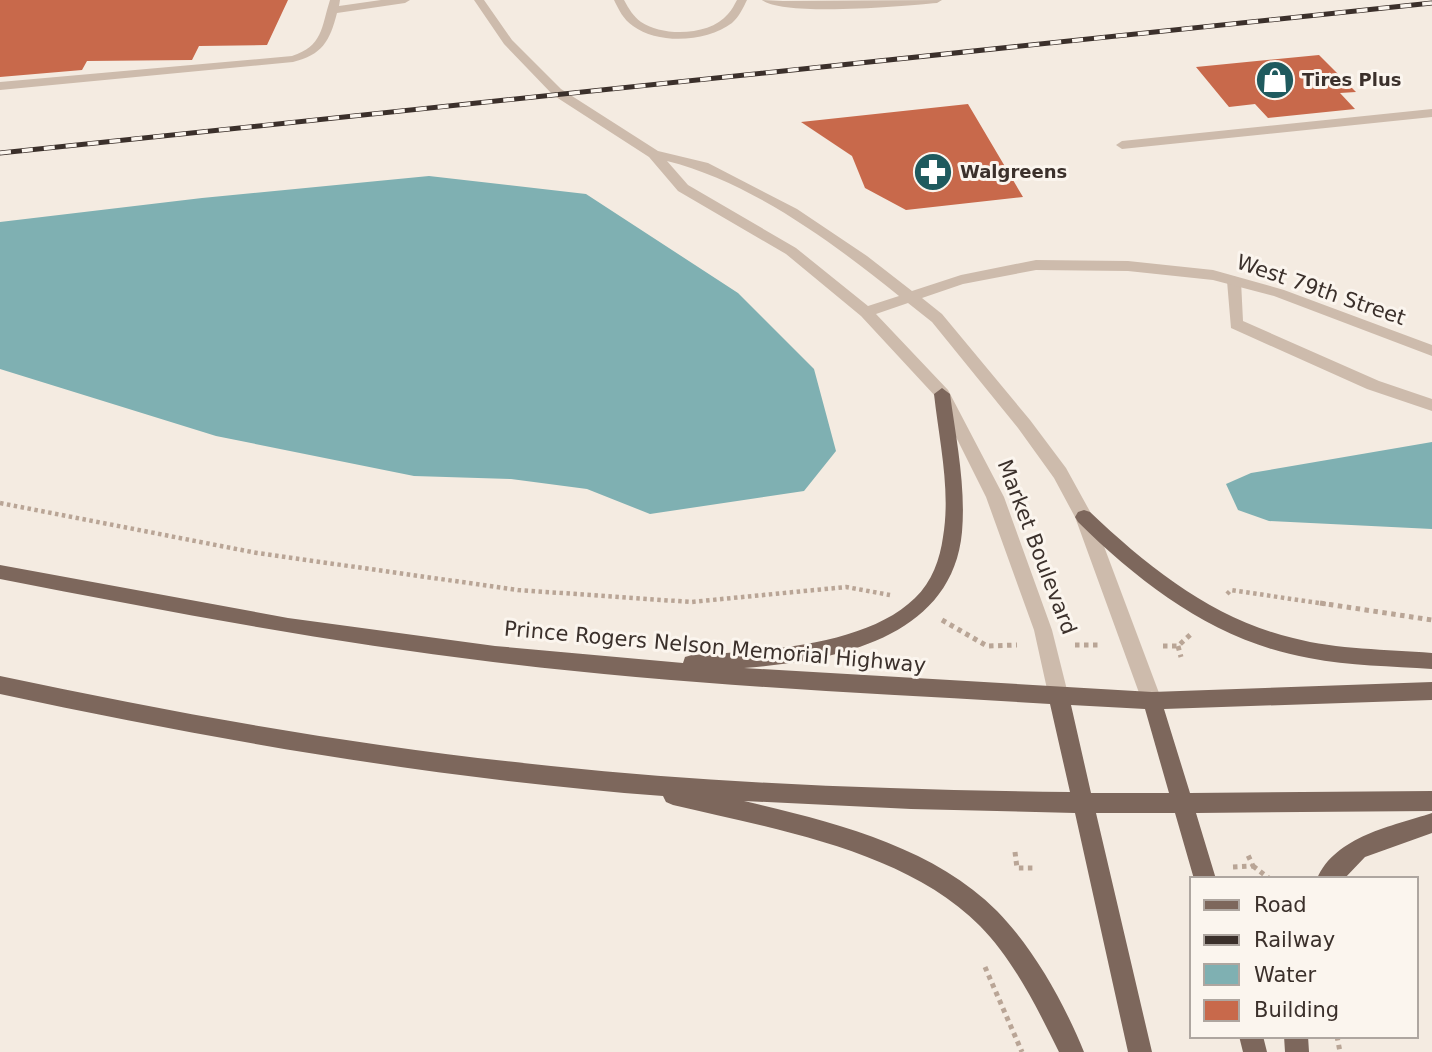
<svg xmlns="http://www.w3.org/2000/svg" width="1432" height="1052" font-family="'DejaVu Sans',sans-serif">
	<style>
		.water { fill: #7fb0b2 }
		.building { fill: #c8694b }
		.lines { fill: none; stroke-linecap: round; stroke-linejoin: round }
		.path-far1 { stroke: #b9a596; stroke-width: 4.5; stroke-dasharray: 3.5 3.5; stroke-linecap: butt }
		.path { stroke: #b9a596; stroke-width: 5; stroke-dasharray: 4.5 4.5; stroke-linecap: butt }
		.service { fill: #cdbbac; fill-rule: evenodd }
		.minor { fill: #cdbbac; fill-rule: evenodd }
		.tertiary { fill: #cdbbac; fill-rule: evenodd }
		.primary { fill: #7d675c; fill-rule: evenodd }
		.rail-casing { stroke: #3b302b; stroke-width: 5 }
		.rail { stroke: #fbf5ee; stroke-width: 3.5; stroke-dasharray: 11; stroke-linecap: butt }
		.labels { text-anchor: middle; stroke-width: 6; stroke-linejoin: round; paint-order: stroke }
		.far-poi-label { font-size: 18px; font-weight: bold; fill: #3b302b; stroke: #fbf5ee; text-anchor: start }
		.street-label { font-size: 21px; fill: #3b302b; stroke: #fbf5ee }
	</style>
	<rect width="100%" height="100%" fill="#f4ebe1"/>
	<g class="water">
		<path d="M 429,176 L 586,194 L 738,293 L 814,369 L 836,451 L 804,491 L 650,514 L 587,489 L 511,479 L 414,476 L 216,436 L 0,369 L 0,222 L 202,198 Z"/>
		<path d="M 1432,442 L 1432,529 L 1269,521 L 1238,510 L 1226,484 L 1251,473 Z"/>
	</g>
	<g class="building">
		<path d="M 0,0 L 288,0 L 267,45 L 199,46 L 192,60 L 87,61 L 82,70 L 0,77 Z"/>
		<path d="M 1319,55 L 1356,92 L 1340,93 L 1355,109 L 1268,118 L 1255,104 L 1229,107 L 1196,67 Z"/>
		<path d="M 968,104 L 1023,197 L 906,210 L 865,188 L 852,156 L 801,122 Z"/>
	</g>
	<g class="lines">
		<g class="path-far1">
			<path d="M 0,503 L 257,553 L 518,590 L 691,602 L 846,587 L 890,595"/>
			<path d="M 1227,594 L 1231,590 L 1332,605"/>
		</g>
		<g class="path">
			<path d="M 1320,603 L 1432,620"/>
			<path d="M 942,620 L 987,646 L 1017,645"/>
			<path d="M 1075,645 L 1101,645"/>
			<path d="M 1163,646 L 1178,646 L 1191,634"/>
			<path d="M 1178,646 L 1181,657"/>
			<path d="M 1015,852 L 1017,868 L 1036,868"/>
			<path d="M 1253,866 L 1270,879"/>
			<path d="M 1233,867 L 1253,866 L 1247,853"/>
			<path d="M 985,967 L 1022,1052"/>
			<path d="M 1337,1036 L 1340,1052"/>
		</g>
		<g class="service">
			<path d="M 330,0 L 340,0 L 339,6 L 381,0 L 410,0 L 405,3 L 337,13 C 330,41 322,55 293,62 L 0,90 L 0,82 L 292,56 C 323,46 321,28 330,0 Z"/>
			<path d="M 614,0 L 624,0 C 629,9 633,16 641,22 C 663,37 710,36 728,14 C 732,10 734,5 737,0 L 747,0 C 743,8 739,17 732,23 C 707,42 659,45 633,26 C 623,19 619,10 614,0 Z"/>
			<path d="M 1432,109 L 1432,117 L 1122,149 L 1116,145 L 1122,141 Z"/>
			<path d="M 1234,276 L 1241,281 L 1243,321 L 1379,381 L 1432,399 L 1432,411 L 1367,389 L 1231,328 L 1227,281 Z"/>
		</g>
		<path class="minor" d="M 762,0 L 783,1 L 942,0 L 937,3 C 904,6 785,17 762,0 Z"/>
		<path class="tertiary" d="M 474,0 L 484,0 L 512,40 L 561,89 L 658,151 L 708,163 L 797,209 L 867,256 L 912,291 L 961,275 L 1036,260 L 1128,261 L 1213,270 L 1284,290 L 1432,345 L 1432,356 L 1274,296 L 1213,280 L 1128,271 L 1036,270 L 963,284 L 922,298 L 942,314 L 1030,420 L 1066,468 L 1093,517 L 1162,701 L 1159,707 L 1152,710 L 1145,707 L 1142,701 L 1075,517 L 1054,478 L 1018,428 L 932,322 L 908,303 L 876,314 L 948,390 L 1004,497 L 1052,630 L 1069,698 L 1066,704 L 1059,707 L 1052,704 L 1049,698 L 1034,630 L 986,497 L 936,397 L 861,316 L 786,254 L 678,191 L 649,157 L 553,95 L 504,44 ZM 667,161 C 751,182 832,242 899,296 L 868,306 L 796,248 L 688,185 Z"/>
		<g class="primary">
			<path d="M 942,388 L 950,394 C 956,439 966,486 962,532 C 952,640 832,661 744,668 L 1152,692 L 1432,682 L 1432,700 L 1164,709 L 1190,793 L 1432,791 L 1432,811 L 1196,813 L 1216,879 L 1194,879 L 1175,813 L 1096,813 L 1152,1052 L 1128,1052 L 1075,813 L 911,809 L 744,801 C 830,821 933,846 997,911 C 1034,949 1064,1003 1084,1052 L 1059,1052 C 1037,1008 1015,962 980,926 C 905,850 774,829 673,805 L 666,802 L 663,796 C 439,779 219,741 0,694 L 0,676 C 182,715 365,747 551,766 C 723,784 897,790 1070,792 L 1050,704 C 865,693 678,685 493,662 C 327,642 164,611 0,579 L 0,565 L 288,618 L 495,646 L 683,663 L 685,657 L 692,655 C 758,651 865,647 915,598 C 932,582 940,559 943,537 C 951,490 939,440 934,394 ZM 1071,705 L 1145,709 L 1169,793 L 1091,793 Z"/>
			<path d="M 1084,510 L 1090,512 C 1149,568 1213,619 1293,638 C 1338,650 1386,649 1432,653 L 1432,669 C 1391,666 1350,666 1309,658 C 1217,642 1143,586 1078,522 L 1075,517 L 1078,512 Z"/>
			<path d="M 1432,813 L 1432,833 L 1365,857 L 1344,879 L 1317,879 C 1335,836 1393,826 1432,813 Z"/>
			<path d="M 1239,1036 L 1263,1036 L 1267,1052 L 1243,1052 Z"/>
			<path d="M 1284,1036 L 1308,1036 L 1309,1052 L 1285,1052 Z"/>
		</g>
		<g class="rail-casing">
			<path id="rail" d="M 0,153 L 1432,3"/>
		</g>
		<use href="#rail" class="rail"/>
	</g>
	<defs>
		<g id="shop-disc" transform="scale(2.0125)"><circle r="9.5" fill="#1f5a5e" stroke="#fbf5ee"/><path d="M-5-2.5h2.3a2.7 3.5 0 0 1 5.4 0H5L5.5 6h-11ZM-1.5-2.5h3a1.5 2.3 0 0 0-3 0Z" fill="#fff"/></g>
		<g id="pharmacy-disc" transform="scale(2.0125)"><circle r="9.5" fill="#1f5a5e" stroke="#fbf5ee"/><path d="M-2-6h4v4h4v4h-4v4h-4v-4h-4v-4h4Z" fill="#fff"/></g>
	</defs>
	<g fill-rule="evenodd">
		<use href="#shop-disc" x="1275" y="80"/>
		<use href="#pharmacy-disc" x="933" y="172"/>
	</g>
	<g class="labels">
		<g class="far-poi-label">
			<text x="1302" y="86">Tires Plus</text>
			<text x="960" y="178">Walgreens</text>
		</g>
		<g class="street-label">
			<text transform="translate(1321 290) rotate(19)" y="7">West 79th Street</text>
			<text transform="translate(1037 547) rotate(69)" y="7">Market Boulevard</text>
			<text transform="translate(715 647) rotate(5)" y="7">Prince Rogers Nelson Memorial Highway</text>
		</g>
	</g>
	<rect x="1190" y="877" width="228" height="161" fill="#fbf5ee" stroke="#aea6a0" stroke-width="2"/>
	<rect x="1204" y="900" width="35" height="10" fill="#7d675c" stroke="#aea6a0" stroke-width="2"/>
	<text x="1254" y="912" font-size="21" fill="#3b302b">Road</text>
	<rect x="1204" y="935" width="35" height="10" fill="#3b302b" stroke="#aea6a0" stroke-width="2"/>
	<text x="1254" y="947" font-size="21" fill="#3b302b">Railway</text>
	<rect x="1204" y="964" width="35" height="21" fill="#7fb0b2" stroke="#aea6a0" stroke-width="2"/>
	<text x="1254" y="982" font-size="21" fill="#3b302b">Water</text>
	<rect x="1204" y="1000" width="35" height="21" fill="#c8694b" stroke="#aea6a0" stroke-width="2"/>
	<text x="1254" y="1017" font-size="21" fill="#3b302b">Building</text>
</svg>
